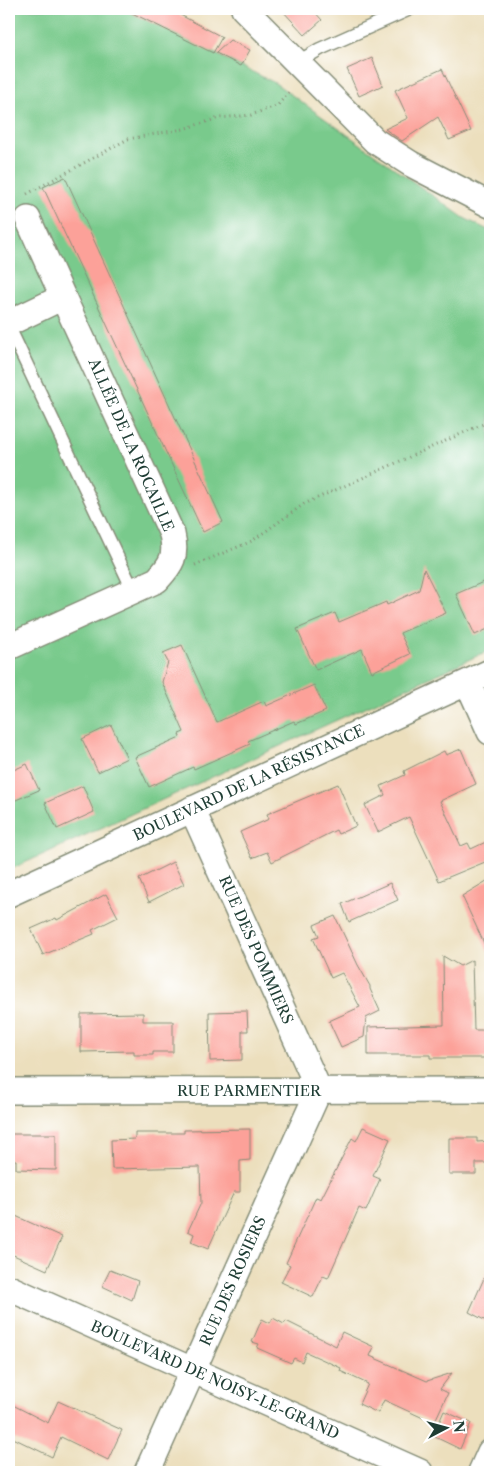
<svg xmlns="http://www.w3.org/2000/svg" width="499" height="1481" font-family="'Libre Caslon Text',serif">
	<style>
		.green { fill: #79ca8c; stroke: #4c8460 }
		.building { fill: #fca199 }
		.lines { fill: none; stroke-linecap: round; stroke-linejoin: round }
		.lane-casing { stroke: #868e78; stroke-width: 15 }
		.street-casing { stroke: #868e78; stroke-width: 28 }
		.path { stroke: #868e78; stroke-width: 3; stroke-dasharray: 1 4; stroke-linecap: butt }
		.lane { stroke: #fff; stroke-width: 12 }
		.street { stroke: #fff; stroke-width: 25 }
		.labels { text-anchor: middle; stroke-width: 4; stroke-linejoin: round; paint-order: stroke }
		.street-label { font-size: 15px; fill: #1f3d34; stroke: #fff }
	</style>
	<rect width="100%" height="100%" fill="#fff"/>
	<filter id="ink" filterUnits="userSpaceOnUse"><feTurbulence type="fractalNoise" baseFrequency=".02" numOctaves="2"/><feDisplacementMap in="SourceGraphic" scale="10" xChannelSelector="R" yChannelSelector="G"/><feConvolveMatrix kernelMatrix="1 2 1 2 8 2 1 2 1" color-interpolation-filters="sRGB"/></filter>
	<filter id="wash" filterUnits="userSpaceOnUse"><feTurbulence type="fractalNoise" baseFrequency=".0096" numOctaves="4" result="noise"/><feDisplacementMap in="SourceGraphic" scale="20" xChannelSelector="R" yChannelSelector="G"/><feGaussianBlur stdDeviation="1.12" result="paint"/><feColorMatrix in="noise" values="0 0 0 0 0 0 0 0 0 0 0 0 0 0 0 0 0 1.4 0 .05"/><feComposite in="paint" operator="in"/></filter>
	<g filter="url(#wash)">
		<rect width="100%" height="100%" fill="#ecdfbd"/>
		<path class="green" d="M 9,9 L 124,9 L 275,83 L 464,218 L 490,231 L 490,650 L 9,870 Z"/>
		<g id="blocks">
			<g class="building">
				<path d="M 124,9 L 169,9 L 222,37 L 213,53 Z"/>
				<path d="M 281,9 L 312,9 L 322,20 L 305,35 Z"/>
				<path d="M 230,40 L 250,50 L 241,66 L 216,53 Z"/>
				<path d="M 372,58 L 383,85 L 359,96 L 347,69 Z"/>
				<path d="M 442,69 L 471,131 L 449,140 L 438,117 L 402,141 L 385,129 L 408,118 L 395,90 Z"/>
				<path d="M 65,177 L 223,522 L 203,532 L 43,187 Z"/>
				<path d="M 424,569 L 446,613 L 400,633 L 410,654 L 372,672 L 362,649 L 316,670 L 297,629 L 335,613 L 339,622 L 386,602 L 387,605 L 419,590 Z"/>
				<path d="M 490,579 L 490,628 L 475,635 L 456,594 Z"/>
				<path d="M 182,645 L 217,722 L 264,701 L 266,706 L 314,685 L 326,711 L 296,724 L 294,721 L 248,741 L 250,744 L 194,769 L 193,767 L 149,787 L 135,757 L 180,737 L 179,734 L 184,732 L 162,682 L 168,662 L 163,653 Z"/>
				<path d="M 111,725 L 127,758 L 98,772 L 82,739 Z"/>
				<path d="M 461,749 L 476,784 L 440,801 L 461,846 L 468,843 L 471,849 L 490,840 L 490,860 L 439,881 L 409,817 L 378,832 L 365,805 L 385,795 L 381,786 L 405,775 L 404,771 L 444,751 L 446,755 Z"/>
				<path d="M 27,764 L 39,790 L 9,803 L 9,772 Z"/>
				<path d="M 338,784 L 356,826 L 338,834 L 336,830 L 272,862 L 267,852 L 252,858 L 240,832 L 269,819 L 267,814 Z"/>
				<path d="M 83,786 L 94,812 L 57,829 L 45,803 Z"/>
				<path d="M 173,862 L 184,884 L 149,902 L 139,879 Z"/>
				<path d="M 490,879 L 490,956 L 462,896 Z"/>
				<path d="M 390,883 L 398,900 L 349,922 L 342,904 Z"/>
				<path d="M 106,894 L 118,917 L 92,930 L 94,934 L 43,955 L 31,929 L 56,918 L 57,920 Z"/>
				<path d="M 335,916 L 358,965 L 370,986 L 370,989 L 380,1011 L 366,1018 L 364,1037 L 341,1047 L 329,1021 L 360,1007 L 342,973 L 331,978 L 313,938 L 319,936 L 314,925 Z"/>
				<path d="M 443,956 L 460,966 L 472,960 L 474,1030 L 490,1030 L 490,1058 L 430,1058 L 430,1055 L 368,1055 L 368,1027 L 444,1025 Z"/>
				<path d="M 247,1011 L 248,1031 L 242,1031 L 242,1060 L 210,1061 L 209,1012 Z"/>
				<path d="M 143,1013 L 143,1021 L 173,1021 L 173,1052 L 153,1052 L 153,1055 L 134,1055 L 134,1051 L 81,1052 L 81,1014 Z"/>
				<path d="M 363,1127 L 390,1139 L 373,1176 L 380,1179 L 366,1211 L 359,1208 L 328,1278 L 323,1276 L 313,1297 L 281,1282 L 290,1265 L 286,1263 L 316,1197 L 321,1199 L 352,1138 L 356,1141 Z"/>
				<path d="M 250,1129 L 250,1160 L 240,1161 L 240,1192 L 234,1192 L 208,1249 L 191,1242 L 194,1234 L 188,1231 L 201,1203 L 200,1167 L 112,1169 L 111,1140 L 135,1139 L 135,1133 L 184,1133 L 184,1130 Z"/>
				<path d="M 9,1134 L 56,1134 L 56,1170 L 16,1169 L 16,1160 L 9,1160 Z"/>
				<path d="M 449,1138 L 477,1138 L 477,1142 L 490,1141 L 490,1163 L 476,1163 L 476,1174 L 449,1174 Z"/>
				<path d="M 9,1213 L 62,1237 L 47,1270 L 9,1253 Z"/>
				<path d="M 490,1265 L 490,1323 L 469,1312 Z"/>
				<path d="M 110,1270 L 138,1281 L 132,1300 L 102,1286 Z"/>
				<path d="M 273,1318 L 284,1324 L 286,1321 L 336,1346 L 342,1332 L 374,1347 L 370,1356 L 427,1381 L 452,1373 L 440,1389 L 448,1393 L 434,1423 L 384,1400 L 378,1413 L 359,1404 L 368,1384 L 340,1371 L 341,1368 L 306,1352 L 302,1362 L 294,1358 L 291,1363 L 257,1348 L 259,1344 L 252,1342 L 262,1319 L 270,1323 Z"/>
				<path d="M 58,1401 L 122,1430 L 108,1460 L 61,1437 L 52,1457 L 9,1436 L 9,1403 L 48,1423 Z"/>
				<path d="M 444,1411 L 471,1423 L 460,1449 L 433,1436 Z"/>
			</g>
		</g>
	</g>
	<g filter="url(#ink)">
		<use href="#blocks" fill-opacity="0" stroke="#868e78" stroke-width="1"/>
		<g class="lines">
			<g class="lane-casing">
				<g id="lane">
					<path d="M 298,62 L 320,49 L 410,9"/>
					<path d="M 9,327 L 133,590"/>
				</g>
			</g>
			<g class="street-casing">
				<g id="street">
					<path d="M 244,9 L 375,141 L 411,164 L 490,205"/>
					<path d="M 28,219 L 63,297"/>
					<path d="M 9,323 L 63,297 L 172,534 C 177,556 172,564 157,580 L 9,647"/>
					<path d="M 468,683 L 490,732"/>
					<path d="M 9,894 L 490,672"/>
					<path d="M 9,1091 L 490,1090"/>
					<path d="M 9,1288 L 420,1472"/>
					<path d="M 147,1472 L 319,1090 L 192,809"/>
					<path d="M 481,1472 L 490,1452"/>
				</g>
			</g>
			<g class="path">
				<path d="M 27,194 L 128,139 L 183,129 L 219,118 L 251,115 L 278,105 L 290,91"/>
				<path d="M 195,565 L 252,541 L 304,504 L 490,421"/>
			</g>
			<use href="#lane" class="lane"/>
			<use href="#street" class="street"/>
		</g>
	</g>
	<g class="labels">
		<g class="street-label">
			<text transform="translate(131 445) rotate(66)" y="5">ALLÉE DE LA ROCAILLE</text>
			<text transform="translate(249 783) rotate(-25)" y="5">BOULEVARD DE LA RÉSISTANCE</text>
			<text transform="translate(256 950) rotate(66)" y="5">RUE DES POMMIERS</text>
			<text x="249" y="1096">RUE PARMENTIER</text>
			<text transform="translate(233 1281) rotate(-66)" y="5">RUE DES ROSIERS</text>
			<text transform="translate(215 1380) rotate(24)" y="5">BOULEVARD DE NOISY-LE-GRAND</text>
		</g>
	</g>
	<rect width="499" height="1481" fill="none" stroke="#fff" stroke-width="30"/>
	<g transform="translate(446 1428) rotate(84)" stroke="#ffffff" stroke-width="4" paint-order="stroke">
	<path d="M0-4L9 19L0 12L-9 19Z" fill="#1f3d34"/>
	<text y="-8" font-size="14" font-weight="bold" text-anchor="middle" fill="#1f3d34">N</text>
	</g>
</svg>
